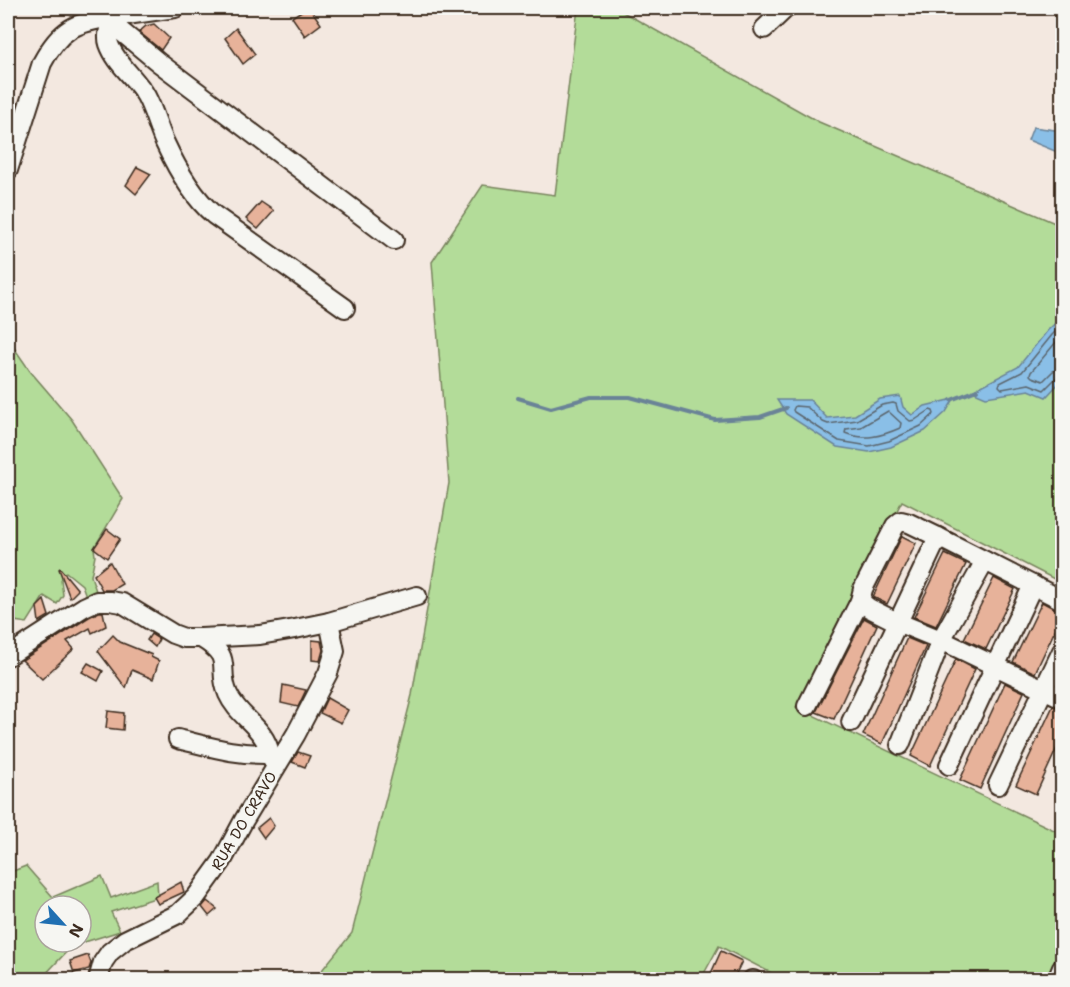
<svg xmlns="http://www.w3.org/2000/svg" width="1070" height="987" font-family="'Shantell Sans',sans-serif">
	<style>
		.green { fill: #b3dc99; stroke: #77835c; stroke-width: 1.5; fill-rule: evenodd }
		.water { fill: #8abfe7; stroke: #6a8397; stroke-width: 1.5 }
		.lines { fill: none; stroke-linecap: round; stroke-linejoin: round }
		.shore { stroke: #5b666e; stroke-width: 1.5 }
		.stream { stroke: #6a8397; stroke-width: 4 }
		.building { fill: #e7b29a; stroke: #3b2a1e; stroke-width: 1.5 }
		.minor-casing { stroke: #3b2a1e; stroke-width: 22 }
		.minor { stroke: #f6f6f2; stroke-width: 18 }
		.labels { text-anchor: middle; stroke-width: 5; stroke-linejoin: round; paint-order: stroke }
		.street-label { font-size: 15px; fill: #3b2a1e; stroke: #f6f6f2 }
	</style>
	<rect width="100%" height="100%" fill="#f3e8e0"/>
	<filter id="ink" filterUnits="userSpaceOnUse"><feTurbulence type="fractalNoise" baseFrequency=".0167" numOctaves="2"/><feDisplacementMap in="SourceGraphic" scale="12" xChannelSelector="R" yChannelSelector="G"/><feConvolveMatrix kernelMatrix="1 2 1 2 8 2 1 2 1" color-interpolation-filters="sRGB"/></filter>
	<g filter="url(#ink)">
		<g class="green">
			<path d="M 578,8 L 616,8 L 819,122 L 1062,226 L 1062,583 L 902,501 L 796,707 L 1056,831 L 1062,818 L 1062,946 L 1046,979 L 783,979 L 719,946 L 701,979 L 314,980 L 352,933 L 412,695 L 449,483 L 432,262 L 483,185 L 555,195 Z"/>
			<path d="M 8,344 L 12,345 L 30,371 L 72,420 L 123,499 L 94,548 L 95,556 L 91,576 L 97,594 L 86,596 L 82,585 L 66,572 L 61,580 L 63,595 L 57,604 L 44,596 L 27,623 L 8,620 Z"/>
			<path d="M 26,866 L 53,897 L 102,876 L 111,898 L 157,881 L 158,897 L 111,912 L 120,931 L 72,946 L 41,979 L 8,980 L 8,873 ZM 45,906 L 81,906 L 81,942 L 45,942 Z"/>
		</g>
		<g class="water">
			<path d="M 1033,127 L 1062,131 L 1062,154 L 1028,140 Z"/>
			<path d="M 1062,317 L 1062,380 L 1046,397 L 1029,390 L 986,397 L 972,391 L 1018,367 L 1048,330 Z"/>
			<path d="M 900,396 L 903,407 L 912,415 L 925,406 L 954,399 L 946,412 L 925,431 L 891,447 L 869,452 L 837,447 L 786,414 L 777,400 L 810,400 L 827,418 L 855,415 L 880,399 Z"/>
		</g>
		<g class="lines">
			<g class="shore">
				<path d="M 1062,325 L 1052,335 L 1022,372 L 1000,383 L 999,386 L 1002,389 L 1029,384 L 1044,390 L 1056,378 L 1062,377"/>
				<path d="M 1062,335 L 1031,372 L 1030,375 L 1032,377 L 1043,381 L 1053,371 L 1062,369"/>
				<path d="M 893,403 L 896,404 L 898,411 L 910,421 L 915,420 L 930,410 L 933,411 L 934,414 L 921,426 L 889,441 L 869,446 L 839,441 L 794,412 L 793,410 L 795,406 L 807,407 L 823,422 L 828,424 L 857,420 L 882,405 Z"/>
				<path d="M 888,411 L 901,423 L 900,428 C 882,436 864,441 845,433 L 846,429 L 861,427 Z"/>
			</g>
			<g class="stream">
				<path d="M 518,398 L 551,408 L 591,397 L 630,397 L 715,420 L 760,417 L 786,408"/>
				<path d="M 951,400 L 977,390"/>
			</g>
		</g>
		<g class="building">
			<path d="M 306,8 L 310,8 L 321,24 L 305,36 L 292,17 Z"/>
			<path d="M 154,24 L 169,38 L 161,50 L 139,32 L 146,26 Z"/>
			<path d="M 236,28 L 255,54 L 243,64 L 225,38 Z"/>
			<path d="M 137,167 L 151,174 L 136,194 L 126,185 Z"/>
			<path d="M 261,202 L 274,211 L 258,229 L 246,219 Z"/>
			<path d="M 107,529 L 120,539 L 107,558 L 94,548 Z"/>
			<path d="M 902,536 L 916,543 L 887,604 L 873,597 Z"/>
			<path d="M 945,554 L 966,564 L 936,626 L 914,617 Z"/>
			<path d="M 110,562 L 122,584 L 112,590 L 102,590 L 94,575 Z"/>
			<path d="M 60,568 L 78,590 L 70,598 L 59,569 Z"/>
			<path d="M 994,578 L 1015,589 L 986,649 L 964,639 Z"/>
			<path d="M 44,600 L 49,616 L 39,622 L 37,607 Z"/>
			<path d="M 1042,602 L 1057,610 L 1062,611 L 1062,615 L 1035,673 L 1013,662 Z"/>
			<path d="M 99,612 L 103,612 L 106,626 L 92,633 L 90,628 L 67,641 L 74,649 L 42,679 L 22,660 L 89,617 Z"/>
			<path d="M 864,618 L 877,625 L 834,719 L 816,712 Z"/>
			<path d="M 151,634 L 159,639 L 155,647 L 147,640 Z"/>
			<path d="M 113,635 L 120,642 L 152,655 L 151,657 L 159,661 L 153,679 L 132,670 L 126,688 L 98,651 Z"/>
			<path d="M 907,638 L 926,646 L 882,744 L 863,735 Z"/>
			<path d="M 312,640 L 321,641 L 323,650 L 320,661 L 312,660 Z"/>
			<path d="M 956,659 L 975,669 L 930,766 L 911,756 Z"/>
			<path d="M 88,663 L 103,671 L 98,681 L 82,672 Z"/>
			<path d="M 1005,683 L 1024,692 L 980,789 L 960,780 Z"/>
			<path d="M 283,685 L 306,690 L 298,707 L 281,703 Z"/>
			<path d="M 327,698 L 348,710 L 341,723 L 320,713 Z"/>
			<path d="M 1053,706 L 1062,709 L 1062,737 L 1036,794 L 1016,785 Z"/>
			<path d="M 108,711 L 124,713 L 123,730 L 106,728 Z"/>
			<path d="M 298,752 L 310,756 L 305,767 L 292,762 Z"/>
			<path d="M 269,818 L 274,826 L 264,838 L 257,828 Z"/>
			<path d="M 181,882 L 184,892 L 158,904 L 154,897 Z"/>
			<path d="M 207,901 L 217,909 L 209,916 L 202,907 Z"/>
			<path d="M 721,951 L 742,961 L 733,980 L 708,980 Z"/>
			<path d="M 88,955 L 91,963 L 89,969 L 74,973 L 70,961 Z"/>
		</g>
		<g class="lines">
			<g class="minor-casing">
				<g id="minor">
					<path d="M 175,8 L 113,17 C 110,26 106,35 109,44 C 116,64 136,78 146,96 C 154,111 158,128 165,143 C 177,169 192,196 214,215 L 345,308"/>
					<path d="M 111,23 L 158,62 L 394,240"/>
					<path d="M 764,29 L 786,8"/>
					<path d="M 8,170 L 42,63 C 60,29 75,22 113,17"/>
					<path d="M 860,601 L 869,608 L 897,622 L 941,640 L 1062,698"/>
					<path d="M 201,638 C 236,659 216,666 228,694 C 238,717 265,727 270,754"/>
					<path d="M 8,656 L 84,607 L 97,601 L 110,601 L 122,603 L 173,634 L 184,638 L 201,638 L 260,635 L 295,629 L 329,622 L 417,596"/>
					<path d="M 807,706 L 860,601 L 863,589 L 895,526 L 901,521 L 909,523 L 938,537 L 1062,600"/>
					<path d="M 851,722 L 938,537"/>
					<path d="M 178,739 C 211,747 236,755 270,754 L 275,765"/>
					<path d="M 900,745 L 941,640 L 985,561"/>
					<path d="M 949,765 L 1033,585"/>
					<path d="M 998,785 L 1062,651"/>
					<path d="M 98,980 L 103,962 L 110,952 L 125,940 L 178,914 L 196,897 L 222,861 L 244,820 L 296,734 L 328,673 L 335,651 L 329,622"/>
					<path d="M 752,980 L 753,980"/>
					<path d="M 1057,980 L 1062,968"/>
				</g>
			</g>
			<use href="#minor" class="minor"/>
		</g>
	</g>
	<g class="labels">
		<g class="street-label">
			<text transform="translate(244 821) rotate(-59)" y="5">RUA DO CRAVO</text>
		</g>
	</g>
	<rect width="1070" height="987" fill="none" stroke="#f6f6f2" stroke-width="30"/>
	<rect x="15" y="15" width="1040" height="957" fill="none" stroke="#3b2a1e" stroke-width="2" filter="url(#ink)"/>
	<g transform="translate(63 924) rotate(117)"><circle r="28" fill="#f6f6f2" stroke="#aba49d" stroke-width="1.5"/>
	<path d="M0-4.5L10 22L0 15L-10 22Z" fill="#1f6fb2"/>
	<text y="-9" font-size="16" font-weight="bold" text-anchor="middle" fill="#3b2a1e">N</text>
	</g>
</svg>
